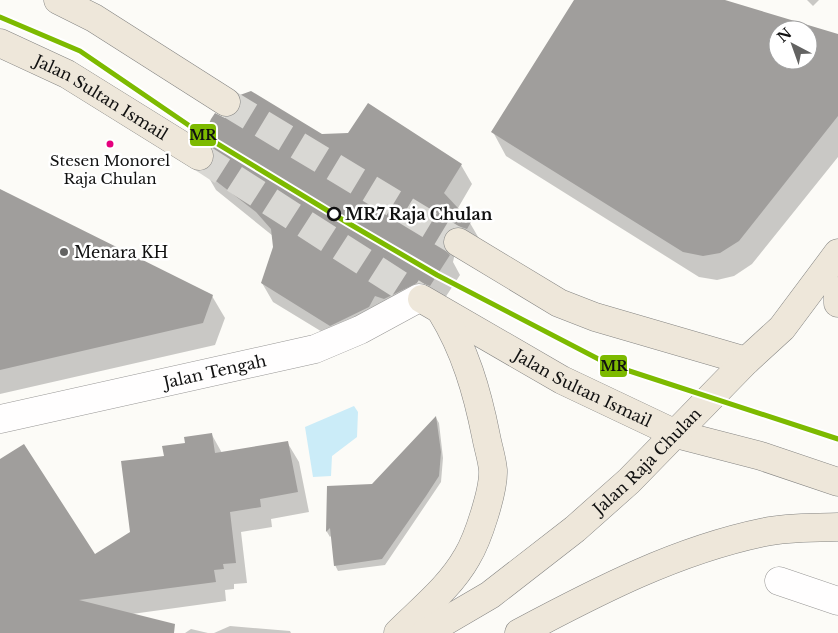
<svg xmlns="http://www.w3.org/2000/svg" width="838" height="633" font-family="'Libre Baskerville',serif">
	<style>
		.water { fill: #cbecf8 }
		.shadow { fill: #0003; fill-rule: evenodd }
		.building { fill: #a09e9c; fill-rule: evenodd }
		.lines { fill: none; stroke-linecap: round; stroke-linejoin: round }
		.major-tunnel { stroke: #d9d8d4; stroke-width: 28; stroke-dasharray: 28 14; stroke-linecap: butt }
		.minor-casing { stroke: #979695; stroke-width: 29 }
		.major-casing { stroke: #848482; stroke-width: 29 }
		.minor { stroke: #fffefe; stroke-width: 28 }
		.major { stroke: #eee7da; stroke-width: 28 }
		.metro-1-casing { stroke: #fff; stroke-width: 9 }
		.metro-1 { stroke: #7dba00; stroke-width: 5 }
		.bus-dot { fill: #e5007d; stroke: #fff; stroke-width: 2 }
		.stop-dot { fill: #fff; stroke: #111; stroke-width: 2.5 }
		.poi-dot { fill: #636362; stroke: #fff; stroke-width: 2 }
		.labels { text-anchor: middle; stroke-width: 5; stroke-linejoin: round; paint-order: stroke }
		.bus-label { font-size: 15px; fill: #111; stroke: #fff }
		.street-label { font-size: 16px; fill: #111; stroke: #fff }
		.stop-label { font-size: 16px; font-weight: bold; fill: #111; stroke: #fff; text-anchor: start }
		.poi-label { font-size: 16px; fill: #111; stroke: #fff; text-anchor: start }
		.line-badge { stroke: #fff; stroke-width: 2 }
		.pale-badge-label { font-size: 14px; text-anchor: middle; font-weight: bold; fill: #111 }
	</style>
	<rect width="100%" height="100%" fill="#fcfbf7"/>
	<path class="water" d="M 354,406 L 358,412 L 357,437 L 332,456 L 331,476 L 313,477 L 305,427 Z"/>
	<g class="shadow">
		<path d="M 576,0 L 721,0 L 838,35 L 838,157 L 752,264 L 734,276 L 717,280 L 699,277 L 506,156 L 493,132 ZM 778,30 L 808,30 L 808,60 L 778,60 Z"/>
		<path d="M 807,0 L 819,0 L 813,6 Z"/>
		<path d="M 225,119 L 322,136 L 461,165 L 472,184 L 458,208 L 470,223 L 481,242 L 455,253 L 453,262 L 460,275 L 441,304 L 342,344 L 273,302 L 262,283 L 274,247 L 273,236 L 216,190 L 205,171 L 213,165 L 215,159 L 203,139 Z"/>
		<path d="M 0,190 L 212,296 L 225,318 L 215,345 L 0,394 Z"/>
		<path d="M 436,418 L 439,423 L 443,458 L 441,482 L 385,565 L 338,571 L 335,565 L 332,535 L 330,537 L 327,532 L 328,487 L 373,485 Z"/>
		<path d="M 212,435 L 222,453 L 287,442 L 299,462 L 309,512 L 271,519 L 272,527 L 241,532 L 247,583 L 234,584 L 234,589 L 225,590 L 226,601 L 132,614 L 144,633 L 0,633 L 0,460 L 94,556 L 132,533 L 165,457 L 187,444 Z"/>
		<path d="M 230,626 L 290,631 L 291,633 L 214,633 Z"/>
		<path d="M 191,629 L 208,633 L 185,633 Z"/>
	</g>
	<g class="building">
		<path d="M 574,0 L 725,0 L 838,34 L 838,116 L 739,241 L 720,253 L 703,256 L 683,252 L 491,132 ZM 778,30 L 808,30 L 808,60 L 778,60 Z"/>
		<path d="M 251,91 L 322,134 L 348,133 L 368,103 L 462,164 L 444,193 L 471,222 L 467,229 L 458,226 L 451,228 L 445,234 L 442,242 L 445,250 L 450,255 L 430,286 L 419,282 L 384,299 L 375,296 L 369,307 L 330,326 L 261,283 L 273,247 L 271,229 L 256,212 L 203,171 L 212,165 L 215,157 L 212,148 L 202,139 L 211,119 L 215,113 L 225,118 L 234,116 L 239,110 L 242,103 L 240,95 Z"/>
		<path d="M 0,189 L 213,295 L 203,323 L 0,370 Z"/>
		<path d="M 436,416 L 441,452 L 439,476 L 426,496 L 382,559 L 334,566 L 330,528 L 326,532 L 327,486 L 372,484 Z"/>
		<path d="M 212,433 L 215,453 L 288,441 L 298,492 L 260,499 L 261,507 L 230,512 L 236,563 L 223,564 L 224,569 L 214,570 L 216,582 L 79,600 L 175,624 L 174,633 L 0,633 L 0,459 L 24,444 L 95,554 L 130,532 L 121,461 L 164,456 L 162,446 L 185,443 L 184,437 Z"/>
	</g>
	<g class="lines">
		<g class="major-tunnel">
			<path d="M 226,102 L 458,242"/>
			<path d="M 199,156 L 422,299"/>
		</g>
		<g class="minor-casing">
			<g id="minor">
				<path id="s1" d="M 0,419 L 315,349 L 360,330 L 419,298"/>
				<path d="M 779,581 L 838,601"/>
			</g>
		</g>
		<g class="major-casing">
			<g id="major">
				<path d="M 58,0 L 94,18 L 226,102"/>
				<path id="s2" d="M 0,43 L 67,74 L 199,156"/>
				<path d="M 458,242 L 559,303 L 595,317 L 746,361"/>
				<path d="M 838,291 L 838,303"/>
				<path id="s3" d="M 422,299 L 562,380 L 676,434 L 761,456 L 838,482"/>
				<path d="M 398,633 C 422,609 450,587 467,557 C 478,539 494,490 493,470 C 492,459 488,447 486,436 C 477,391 465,350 441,311"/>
				<path id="s4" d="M 425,633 L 490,595 L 575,529 L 629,481 L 746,361 L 782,328 L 838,253"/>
				<path d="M 519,633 C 598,591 677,550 765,532 C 788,527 815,528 838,527"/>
			</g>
		</g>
		<use href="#minor" class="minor"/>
		<use href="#major" class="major"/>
		<g class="metro-1-casing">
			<path id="metro-1" d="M 0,17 L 80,51 L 203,135 L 348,223 L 437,275 L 608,364 L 838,439"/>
		</g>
		<use href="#metro-1" class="metro-1"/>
	</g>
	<circle class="bus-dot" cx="110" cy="144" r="4.5"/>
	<circle class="stop-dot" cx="334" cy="214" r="6"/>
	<circle class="poi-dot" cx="64" cy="252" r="5"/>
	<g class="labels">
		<g class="bus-label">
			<text x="110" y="166">Stesen Monorel<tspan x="110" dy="18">Raja Chulan</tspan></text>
		</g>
		<g class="street-label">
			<text dy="6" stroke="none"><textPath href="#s2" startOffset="115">Jalan Sultan Ismail</textPath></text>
			<text dy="6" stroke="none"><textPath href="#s1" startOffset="220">Jalan Tengah</textPath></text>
			<text dy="6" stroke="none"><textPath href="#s3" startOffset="184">Jalan Sultan Ismail</textPath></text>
			<text dy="6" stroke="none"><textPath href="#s4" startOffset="282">Jalan Raja Chulan</textPath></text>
		</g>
		<g class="stop-label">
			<text x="345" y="220">MR7 Raja Chulan</text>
		</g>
		<g class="poi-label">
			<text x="74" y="258">Menara KH</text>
		</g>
	</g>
	<g class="line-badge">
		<rect x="189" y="123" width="28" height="24" rx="5" fill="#7dba00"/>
		<rect x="599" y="354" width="29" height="24" rx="5" fill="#7dba00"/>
	</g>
	<g class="pale-badge-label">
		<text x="203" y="140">MR</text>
		<text x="614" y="371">MR</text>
	</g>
	<g transform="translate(793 45) rotate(319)"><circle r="24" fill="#ffffff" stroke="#a0a0a0"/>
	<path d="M0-4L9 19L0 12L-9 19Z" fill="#636362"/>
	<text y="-8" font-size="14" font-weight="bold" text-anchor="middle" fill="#111111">N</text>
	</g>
</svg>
